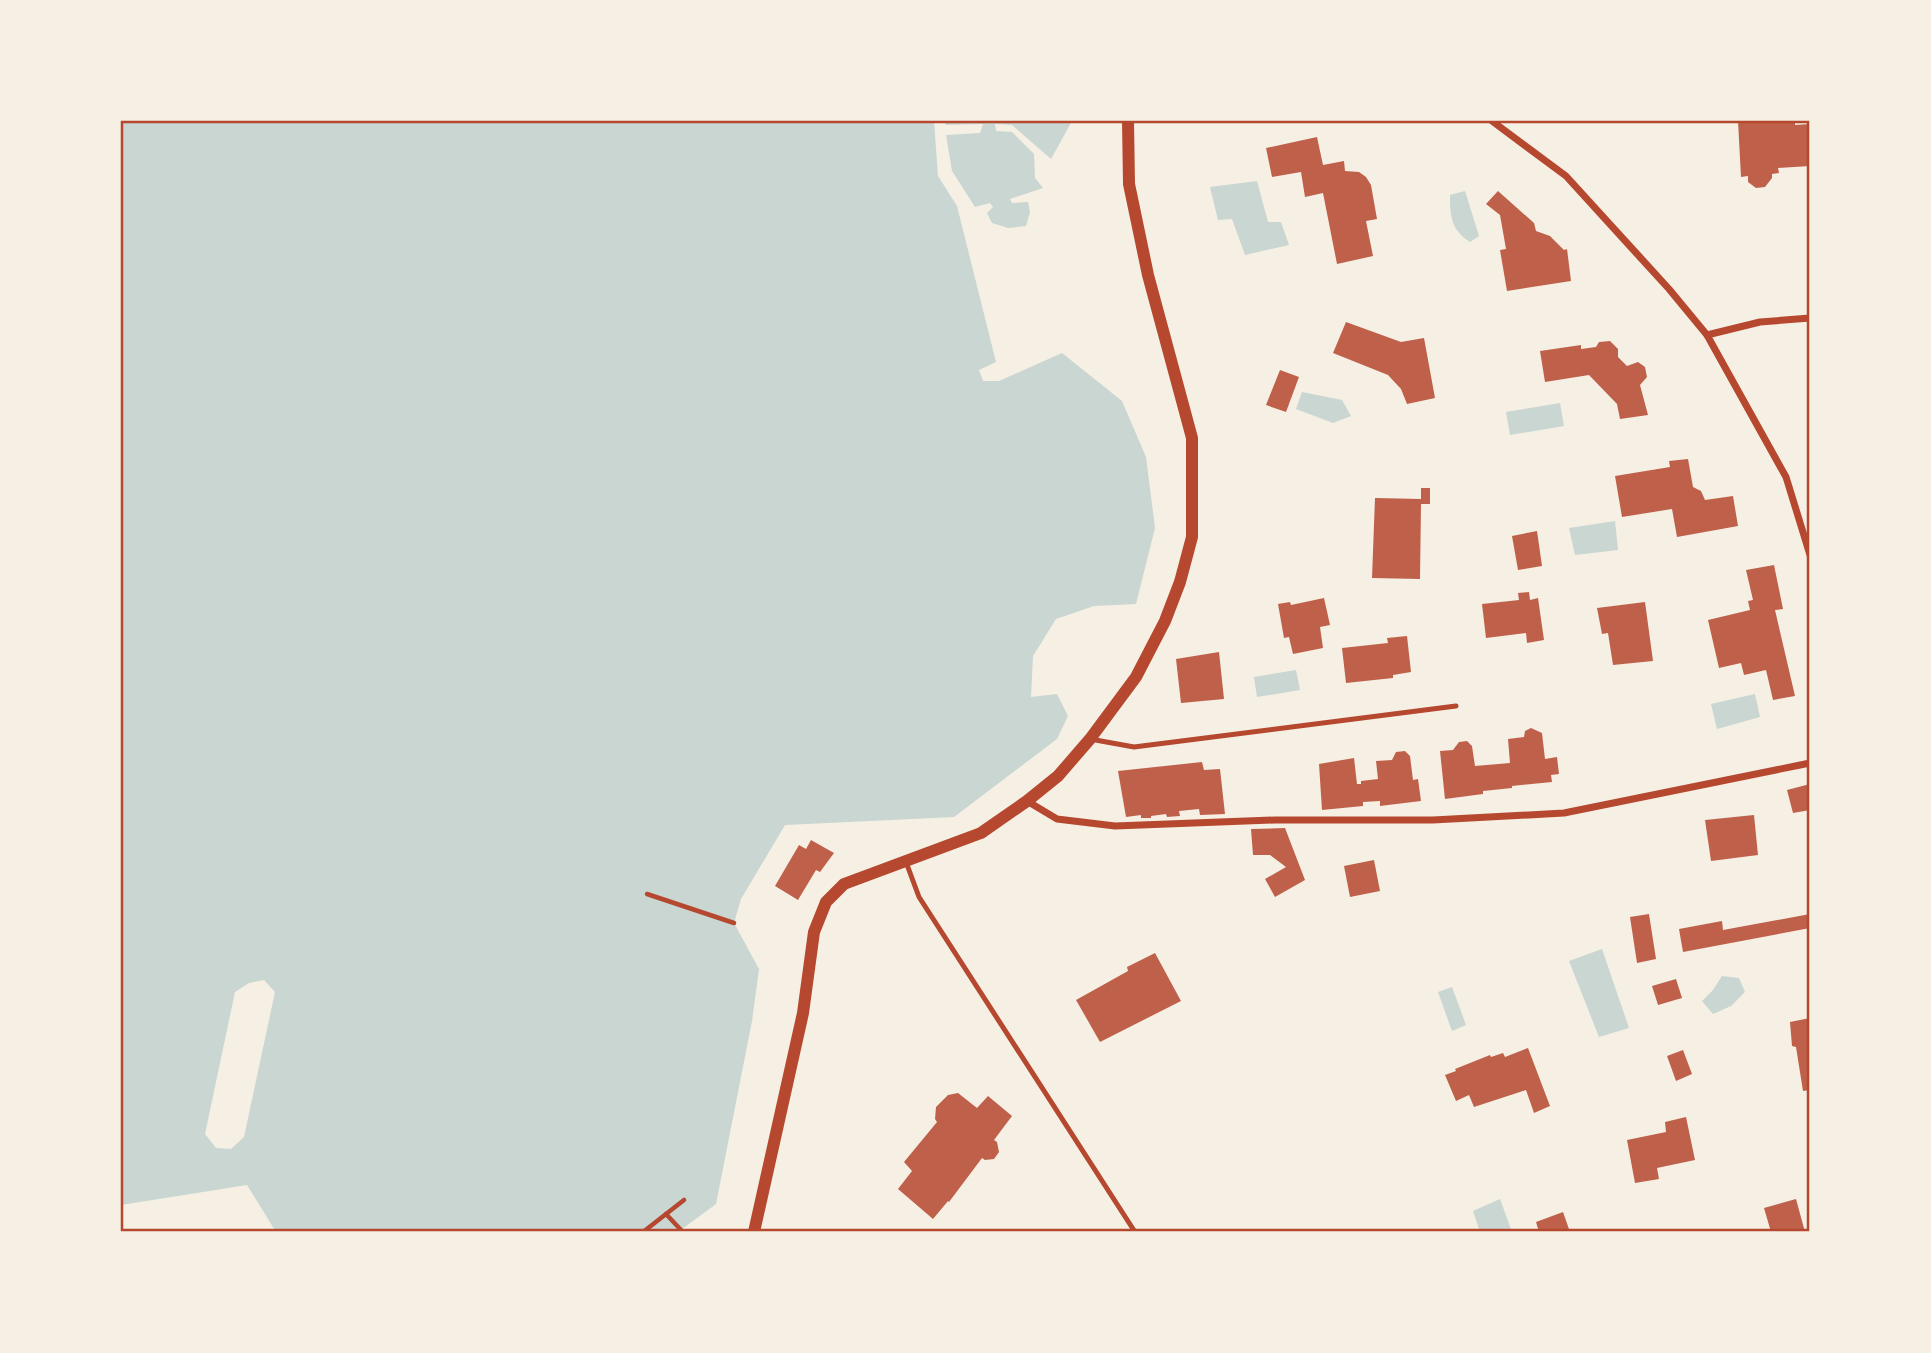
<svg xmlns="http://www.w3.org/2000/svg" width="1931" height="1353" font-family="'Archivo Narrow',sans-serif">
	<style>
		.water { fill: #c9d6d2 }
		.pier { fill: #f6efe4 }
		.building { fill: #bf614a }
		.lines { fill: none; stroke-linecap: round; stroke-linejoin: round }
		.path { stroke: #b5482f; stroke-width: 4.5 }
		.service { stroke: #b5482f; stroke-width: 5 }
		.minor { stroke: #b5482f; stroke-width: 7 }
		.tertiary { stroke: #b5482f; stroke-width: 12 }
		.neatline { fill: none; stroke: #b5482f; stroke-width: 2.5 }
	</style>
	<rect width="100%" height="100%" fill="#f6efe4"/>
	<g class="water">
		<path d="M121 121H934L938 176 957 206 996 362 979 370 983 381H999L1062 353 1122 401 1146 457 1155 528 1136 604 1094 606 1056 619 1033 656 1031 697 1057 694 1068 716 1057 739 954 817 785 825 741 899 734 923 759 969 752 1021 716 1204 678 1232H276L247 1185 121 1205Z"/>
		<path d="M944 121H1072L1051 159 1012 125 995 124 996 131 1012 132 1034 154 1035 178 1043 188 1010 199 1012 203 1028 202 1030 212 1026 226 1008 228 992 223 987 213 993 207 990 203 975 207 952 171 946 135 980 133 983 124 946 125Z"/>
		<path d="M1257 181 1268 222H1281L1289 245 1245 255 1232 219 1218 220 1210 187Z"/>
		<path d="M1465 191 1479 236 1470 242C1451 230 1450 216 1450 195Z"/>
		<path d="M1302 392 1342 400 1351 416 1333 423 1296 409Z"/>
		<path d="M1560 403 1564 426 1510 435 1506 412Z"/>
		<path d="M1615 521 1618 550 1575 555 1569 528Z"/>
		<path d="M1296 670 1300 690 1257 697 1254 677Z"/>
		<path d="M1755 694 1760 717 1717 729 1711 704Z"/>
		<path d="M1602 949 1629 1028 1599 1037 1569 961Z"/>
		<path d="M1722 976 1739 978 1745 992 1731 1006 1713 1014 1702 1001 1713 990Z"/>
		<path d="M1452 987 1466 1025 1452 1031 1438 992Z"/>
		<path d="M1500 1199 1512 1232H1480L1473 1211Z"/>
	</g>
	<path class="pier" d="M264 980 275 992 244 1137 231 1149 216 1148 205 1134 235 992 249 983Z"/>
	<g class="building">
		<path d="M1738 121H1795V125L1810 124V166L1778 168 1779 173 1772 174V178L1765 187 1756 188 1748 182V176L1741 177Z"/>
		<path d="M1317 137 1323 165 1344 161 1345 171 1359 172 1366 177 1371 185 1377 219 1366 221 1373 256 1337 264 1323 193 1305 197 1301 172 1272 177 1266 148Z"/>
		<path d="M1498 191 1534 223 1536 231 1550 236 1564 250 1567 249 1571 281 1507 291 1500 250 1506 249 1500 215 1486 204Z"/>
		<path d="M1346 322 1401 342 1424 338 1435 398 1407 404 1401 389 1388 375 1333 353Z"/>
		<path d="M1610 341 1618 349V357L1627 366 1638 362 1645 367 1647 377 1640 385 1648 415 1620 419 1617 404 1589 375 1545 382 1540 351 1581 345V349L1596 347 1599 342Z"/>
		<path d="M1280 370 1299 377 1286 412 1266 405Z"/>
		<path d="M1688 459 1693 487 1701 491 1705 500 1733 496 1738 526 1677 537 1672 509 1622 517 1615 476 1670 467 1669 461Z"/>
		<path d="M1421 488H1430V504H1421L1420 579 1372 578 1375 498 1421 499Z"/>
		<path d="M1537 531 1542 566 1518 570 1512 536Z"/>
		<path d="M1774 565 1783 609 1775 610 1795 696 1773 700 1766 670 1744 675 1741 663 1719 668 1708 620 1750 610 1748 601 1753 600 1746 570Z"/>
		<path d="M1529 592 1530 600 1538 598 1544 640 1527 643 1526 633 1486 638 1482 604 1519 600 1518 593Z"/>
		<path d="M1324 598 1330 625 1320 627 1323 648 1293 654 1289 637 1284 638 1278 604 1290 602 1291 605Z"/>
		<path d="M1645 602 1653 661 1613 665 1608 633 1602 634 1597 608Z"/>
		<path d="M1407 636 1411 672 1393 675V678L1346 683 1342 648 1388 643 1387 638Z"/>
		<path d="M1219 652 1224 699 1181 703 1176 659Z"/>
		<path d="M1531 728 1542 733 1545 759 1557 757 1559 774 1551 775 1552 782 1512 786V788L1483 791V794L1445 799 1440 751 1453 750 1459 742 1467 741 1472 746 1475 766 1510 763 1508 739 1524 737 1525 731Z"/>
		<path d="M1405 751 1410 756 1413 780 1418 779 1421 801 1380 806V801L1363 802V806L1322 810 1319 764 1354 758 1357 784H1361V781L1378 779 1376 761 1392 760 1396 752Z"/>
		<path d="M1202 762 1204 770 1220 769 1225 814 1200 815 1199 809 1179 811 1180 816 1167 817 1166 814 1151 816V818H1141V815L1126 817 1118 771Z"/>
		<path d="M1810 784V810L1793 813 1787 790Z"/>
		<path d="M1754 815 1758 855 1711 861 1705 820Z"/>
		<path d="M1285 828 1305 880 1275 897 1265 879 1286 867 1270 855H1253L1251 829Z"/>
		<path d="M811 840 834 853 820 872 816 870 798 900 775 886 799 845 806 849Z"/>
		<path d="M1374 860 1380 891 1350 897 1344 866Z"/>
		<path d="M1649 914 1656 959 1637 963 1630 917Z"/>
		<path d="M1810 914V928L1683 952 1679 929 1722 921 1723 930Z"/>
		<path d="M1155 953 1181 1001 1100 1042 1076 1000 1128 971 1127 967Z"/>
		<path d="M1676 979 1682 998 1658 1005 1652 986Z"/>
		<path d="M1810 1018V1090L1803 1091 1796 1047 1792 1046 1790 1022Z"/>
		<path d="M1528 1048 1550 1106 1534 1113 1526 1090 1474 1107 1469 1095 1456 1101 1445 1075 1456 1071 1455 1069 1490 1055 1491 1057 1503 1053 1505 1057Z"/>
		<path d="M1683 1050 1692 1074 1676 1081 1667 1056Z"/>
		<path d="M958 1093 977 1108 988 1096 1012 1116 994 1140 997 1142 999 1152 994 1159 985 1160 982 1158 949 1202 948 1201 933 1219 898 1189 912 1171 904 1162 937 1122 935 1119 936 1107 948 1095Z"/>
		<path d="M1686 1117 1695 1160 1657 1168 1659 1179 1635 1183 1627 1140 1666 1132 1665 1122Z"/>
		<path d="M1796 1199 1805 1232H1771L1764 1208Z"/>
		<path d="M1563 1212 1570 1232H1539L1536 1222Z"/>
	</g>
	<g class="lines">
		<g class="path">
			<path d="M647 894 734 923"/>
			<path d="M666 1214 681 1230"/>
			<path d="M643 1232 684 1200"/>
		</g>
		<g class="service">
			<path d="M1090 739 1134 747 1456 706"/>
			<path d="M906 862 919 897 1135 1232"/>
		</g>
		<g class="minor">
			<path d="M1492 121 1566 176 1669 289 1707 335 1786 477 1810 555"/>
			<path d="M1707 335 1760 322 1810 318"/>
			<path d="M1027 801 1057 819 1115 826 1275 820H1433L1564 813 1810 763"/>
		</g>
		<path class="tertiary" d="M754 1232 803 1013 814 932 826 902 844 884 981 833 1027 801 1058 776 1090 739 1136 677 1165 621 1180 582 1192 537V438L1148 275 1129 184 1128 121"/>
	</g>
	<rect width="1931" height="1353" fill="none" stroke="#f6efe4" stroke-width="245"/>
	<rect x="122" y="122" width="1686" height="1108" class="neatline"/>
</svg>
